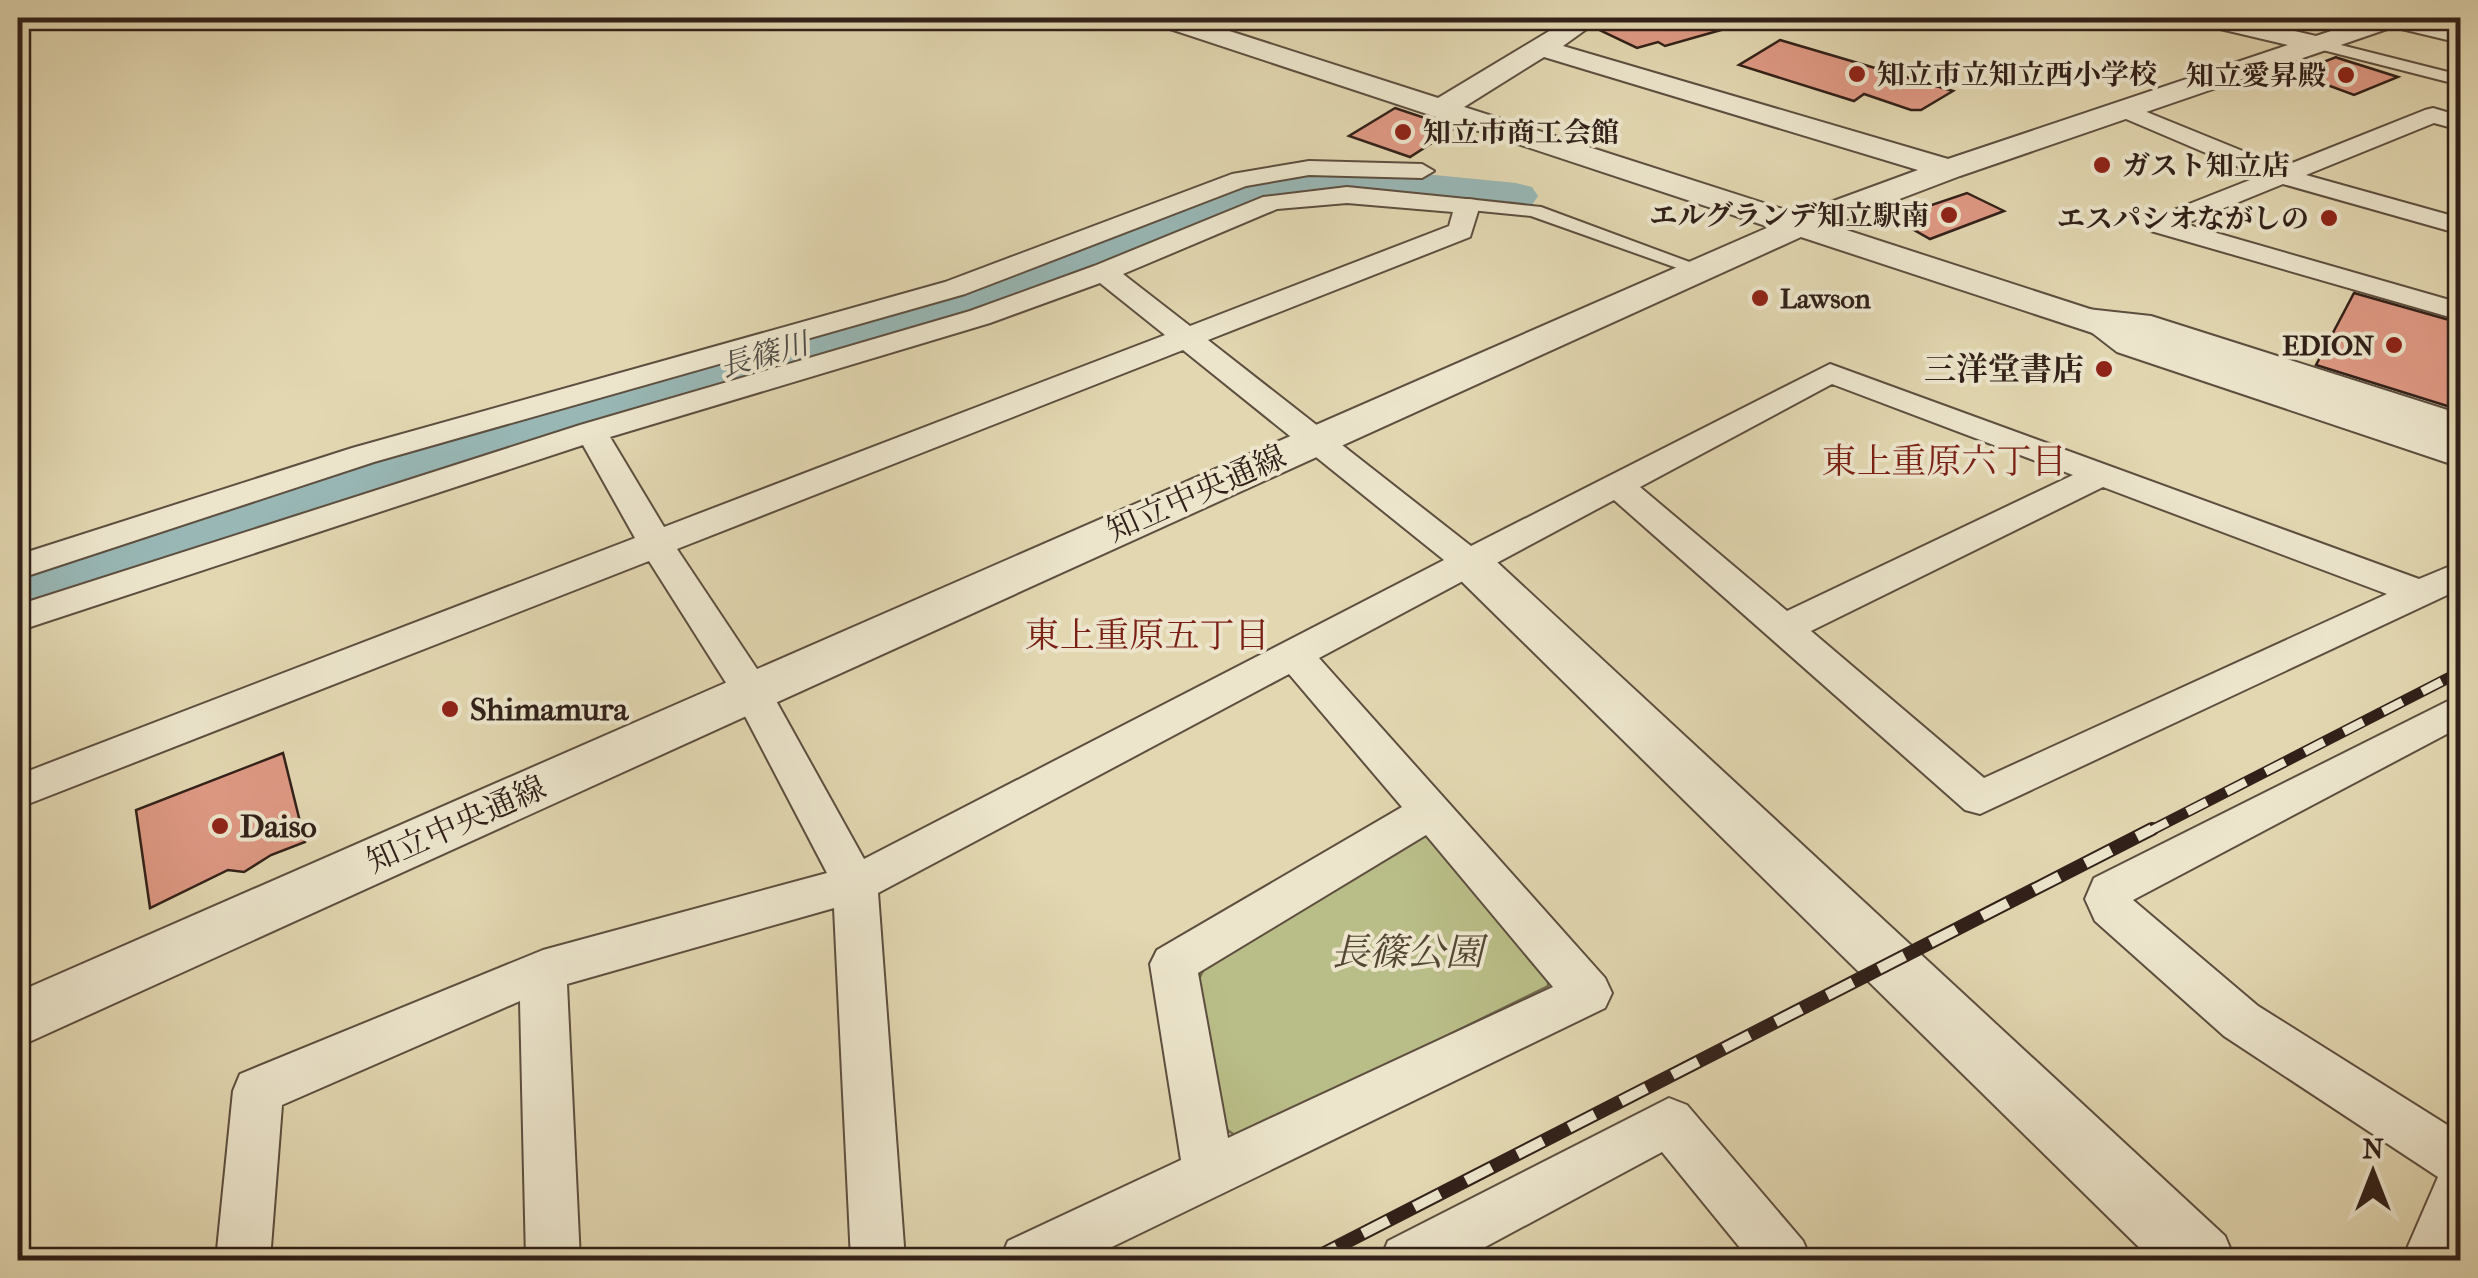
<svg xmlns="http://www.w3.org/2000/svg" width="2478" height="1278" font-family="'IM FELL French Canon','Noto Serif JP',serif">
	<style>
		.green { fill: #b9bd87; stroke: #756e50; stroke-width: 2.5 }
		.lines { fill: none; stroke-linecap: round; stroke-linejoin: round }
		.river { fill: #98b7b5; fill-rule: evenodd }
		.building { fill: #df9984; stroke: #312019; stroke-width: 2.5 }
		.pedestrian-casing { stroke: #5d4e3f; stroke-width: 4 }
		.minor-casing { stroke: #5d4e3f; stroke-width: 4 }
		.tertiary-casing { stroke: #5d4e3f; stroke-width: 4 }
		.pedestrian { fill: #ece5cc; fill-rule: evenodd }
		.minor { fill: #ece5cc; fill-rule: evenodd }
		.tertiary { fill: #ece5cc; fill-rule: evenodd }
		.rail-far1-casing { stroke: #312019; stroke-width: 11 }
		.rail-casing { stroke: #312019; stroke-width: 14 }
		.rail-far1 { stroke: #ece5cc; stroke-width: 8; stroke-dasharray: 22; stroke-linecap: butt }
		.rail { stroke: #ece5cc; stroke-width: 10; stroke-dasharray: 29; stroke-linecap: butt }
		.poi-dot { fill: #8f2418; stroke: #ece5cc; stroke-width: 4 }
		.labels { text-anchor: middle; stroke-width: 8; stroke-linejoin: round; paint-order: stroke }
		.far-poi-label { font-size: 28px; font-weight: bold; fill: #312019; stroke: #ece5cc; text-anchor: start }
		.far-water-label { font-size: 30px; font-style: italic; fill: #504d48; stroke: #ece5cc }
		.poi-label { font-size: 32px; font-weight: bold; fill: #312019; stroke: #ece5cc; text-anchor: start }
		.street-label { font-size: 32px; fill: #312019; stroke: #ece5cc }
		.neighbourhood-label { font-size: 35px; fill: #7a1f14; stroke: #ece5cc }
		.near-park-label { font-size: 38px; font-style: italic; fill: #534734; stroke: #ece5cc }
	</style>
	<rect width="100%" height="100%" fill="#e2d7b1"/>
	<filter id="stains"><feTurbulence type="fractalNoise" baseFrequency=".002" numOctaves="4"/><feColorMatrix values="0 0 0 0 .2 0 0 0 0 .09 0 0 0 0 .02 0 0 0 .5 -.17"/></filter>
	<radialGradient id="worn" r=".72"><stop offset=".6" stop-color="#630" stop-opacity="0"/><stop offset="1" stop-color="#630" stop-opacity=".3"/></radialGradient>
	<path class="green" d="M1419 834 1436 836 1548 970V986L1239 1138 1220 1125 1196 986 1204 968Z"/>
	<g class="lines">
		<path class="river" d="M1353 167 1516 183 1532 187 1538 196 1532 205 1516 209C1426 200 1337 185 1248 204L1022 295 590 423 18 607V564L552 399 988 275 1219 185 1287 170Z"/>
	</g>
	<g class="building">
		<path d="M1605 18H1734L1735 26 1665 46 1658 42 1637 48 1595 28Z"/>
		<path d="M1780 40 1953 91 1921 110H1911L1864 94 1854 101 1739 65Z"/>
		<path d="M2336 57 2338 58 2398 77 2354 95 2295 73Z"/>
		<path d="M1395 108 1455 128 1410 157 1349 136Z"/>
		<path d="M1967 193 2004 211 1930 239 1893 218Z"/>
		<path d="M2354 293 2460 323V410L2316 365Z"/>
		<path d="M283 753 305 842 271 855 244 872 228 870 150 908 136 810Z"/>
	</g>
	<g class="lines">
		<g class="pedestrian-casing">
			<g id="pedestrian">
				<path d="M2317 39 2460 75V85L2311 47V41Z"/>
				<path d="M1467 199 1541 207 1711 270 1701 276 1694 274 1531 216 1460 209V201Z"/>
			</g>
		</g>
		<g class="minor-casing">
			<g id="minor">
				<path d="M2127 104 2282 167 2425 110 2433 108 2460 116V130L2434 123 2306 175 2460 218V234L2283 184 2185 224 2460 303V320L2151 231 2147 225 2151 219 2260 176 2119 116 2115 111 2119 106Z"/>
				<path d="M1309 161 1422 164 1434 171 1422 178 1309 175 1246 186 965 294 374 462 18 579V555L352 448 945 282 1232 174Z"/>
				<path d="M1347 187 1476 200 1480 205 1470 237 1208 340 1471 546 1830 364 2419 579 2460 562V589L1980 814 1965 810 1614 500 1319 658 1605 978 1612 993 1605 1008 1085 1260H1000L1008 1241 1181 1160 1150 964 1157 950 1402 807 1289 674 878 893 905 1260H851L834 908 567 984 580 1260H526L520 1001 282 1105 270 1260H216L233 1091 240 1074 543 950 827 873 735 697 649 561 18 808V775L635 538 583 445 18 631V605L580 425 970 311 1094 266 1263 197ZM1347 203 1453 212 1449 226 1190 326 1123 274 1277 209ZM1100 283 1165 335 664 527 610 437 990 323ZM1183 350 1444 560 864 859 765 681 677 549ZM1832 384 2073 475 1787 611 1640 487ZM2103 487 2387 594 1984 778 1811 631ZM1426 835 1553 987 1228 1138 1198 973Z"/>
				<path d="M2087 309 2151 316 2460 414V433L2138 330 2122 329 2137 340 2460 446V467L2117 352 2073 318 2077 312Z"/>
				<path d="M2460 695V727L2133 900 2258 1006 2460 1133V1250L2456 1260H2402L2438 1177 2224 1036 2095 921 2085 899 2094 878Z"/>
				<path d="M1669 1098 1687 1105 1803 1241 1811 1260H1750L1662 1152 1461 1260H1380L1388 1241Z"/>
			</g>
		</g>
		<g class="tertiary-casing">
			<g id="tertiary">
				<path d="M1151 18H1189L1438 98 1571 18H1602L1563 46 1948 159 2288 45 2199 24 2195 18H2239L2316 36 2370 18H2419L2460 27V43L2393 27 1960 176 1831 225 2460 429V454L1801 237 18 1047V992L1769 227 1155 24ZM1544 57 1918 170 1798 214 1464 107Z"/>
				<path d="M1469 547 1485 551 2225 1236 2235 1260H2152L1453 573 1447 562 1453 551Z"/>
			</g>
		</g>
		<use href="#pedestrian" class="pedestrian"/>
		<use href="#minor" class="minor"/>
		<use href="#tertiary" class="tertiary"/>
		<g class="rail-far1-casing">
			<path id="rail-far1" d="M2148 832 2460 672"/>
		</g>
		<g class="rail-casing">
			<path id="rail" d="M1311 1260 2152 829"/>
		</g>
		<use href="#rail-far1" class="rail-far1"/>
		<use href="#rail" class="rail"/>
	</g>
	<g class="poi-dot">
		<circle cx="1857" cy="74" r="10"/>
		<circle cx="2346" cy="75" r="10"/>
		<circle cx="1403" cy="132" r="10"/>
		<circle cx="2102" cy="165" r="10"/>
		<circle cx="1949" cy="215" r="10"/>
		<circle cx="2329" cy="218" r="10"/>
		<circle cx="1760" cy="298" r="10"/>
		<circle cx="2394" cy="345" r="10"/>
		<circle cx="2104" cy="369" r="10"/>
		<circle cx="450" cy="709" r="10"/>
		<circle cx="220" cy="826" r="10"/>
	</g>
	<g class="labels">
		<g class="far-poi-label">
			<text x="1877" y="84">知立市立知立西小学校</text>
			<text x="2326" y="85" text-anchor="end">知立愛昇殿</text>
			<text x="1423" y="142">知立市商工会館</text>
			<text x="2122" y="175">ガスト知立店</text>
			<text x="1929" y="225" text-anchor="end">エルグランデ知立駅南</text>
			<text x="2309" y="228" text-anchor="end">エスパシオながしの</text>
			<text x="1780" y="308">Lawson</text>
			<text x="2374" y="355" text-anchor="end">EDION</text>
		</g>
		<g class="far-water-label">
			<text transform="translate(764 355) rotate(-16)" y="10">長篠川</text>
		</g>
		<g class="poi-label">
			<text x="2084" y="380" text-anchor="end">三洋堂書店</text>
			<text x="470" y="720">Shimamura</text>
			<text x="240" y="837">Daiso</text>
		</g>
		<g class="street-label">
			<text transform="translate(1196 493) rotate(-24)" y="11">知立中央通線</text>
			<text transform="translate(456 824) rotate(-24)" y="11">知立中央通線</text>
		</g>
		<g class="neighbourhood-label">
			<text x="1944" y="473">東上重原六丁目</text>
			<text x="1147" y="647">東上重原五丁目</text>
		</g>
		<g class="near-park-label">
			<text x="1407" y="965">長篠公園</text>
		</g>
	</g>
	<rect width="2478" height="1278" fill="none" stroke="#e2d7b1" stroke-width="60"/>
	<rect x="20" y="20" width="2438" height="1238" fill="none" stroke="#312019" stroke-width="5"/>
	<rect x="30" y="30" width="2418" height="1218" fill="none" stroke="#312019" stroke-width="2.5"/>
	<g transform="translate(2373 1173)" stroke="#ece5cc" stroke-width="8" paint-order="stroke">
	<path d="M0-8L18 38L0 25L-18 38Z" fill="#312019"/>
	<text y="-15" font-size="28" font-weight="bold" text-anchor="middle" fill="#312019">N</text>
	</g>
	<rect width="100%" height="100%" filter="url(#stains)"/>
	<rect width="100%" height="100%" fill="url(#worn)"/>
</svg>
